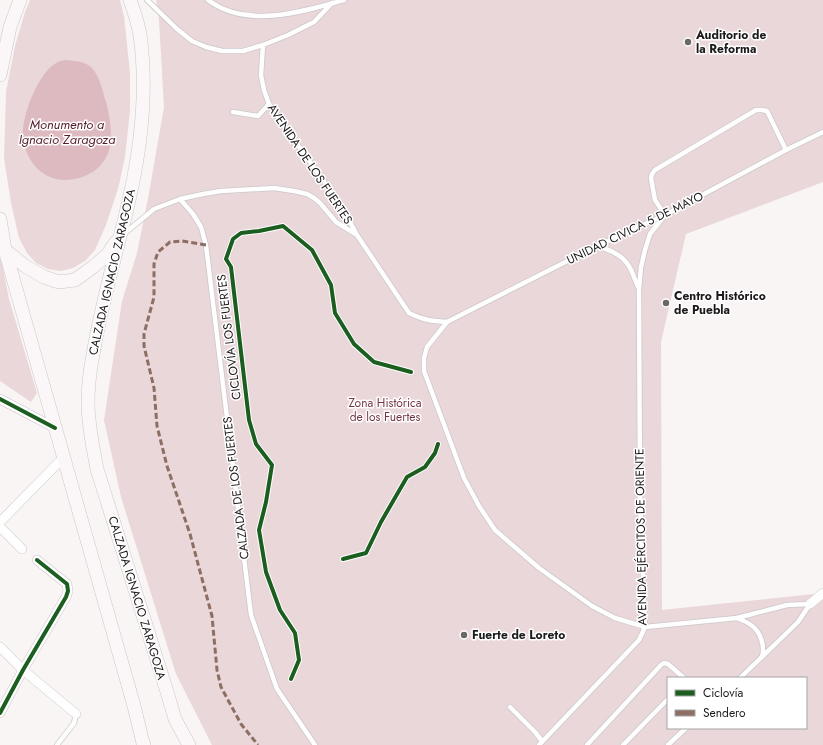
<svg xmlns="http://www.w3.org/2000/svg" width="823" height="745" font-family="Jost,sans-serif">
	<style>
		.green { fill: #ead7da; fill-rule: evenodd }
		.water { fill: #dcbac0 }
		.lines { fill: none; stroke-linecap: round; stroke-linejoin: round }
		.lane-casing { stroke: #cbc7c8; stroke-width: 6 }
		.street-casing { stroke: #cbc7c8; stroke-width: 10 }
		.secondary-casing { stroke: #cbc7c8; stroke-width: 14 }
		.lane { stroke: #fefefe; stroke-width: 4.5 }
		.street { stroke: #fefefe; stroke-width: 9 }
		.secondary { stroke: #fbf7f8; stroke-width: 13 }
		.quiet { stroke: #8d6e63; stroke-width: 3; stroke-dasharray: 6 3; stroke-linecap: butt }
		.cycleway-casing { stroke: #fff; stroke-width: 6 }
		.cycleway { stroke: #1b5e20; stroke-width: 4 }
		.poi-dot { fill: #6a6767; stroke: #fff; stroke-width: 1.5 }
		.labels { text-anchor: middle; stroke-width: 3; stroke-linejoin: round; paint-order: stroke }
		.poi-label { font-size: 12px; font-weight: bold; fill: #1d1a1b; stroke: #fff; text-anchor: start }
		.street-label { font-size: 12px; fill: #1d1a1b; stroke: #fff }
		.park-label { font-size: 12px; fill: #753746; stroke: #fff }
		.water-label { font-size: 13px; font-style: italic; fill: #551b2a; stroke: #fff }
	</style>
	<rect width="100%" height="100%" fill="#f9f5f5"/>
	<g class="green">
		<path d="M30 0H120L124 16 130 73V111L125 157 118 189 106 225 95 250 85 261 73 268 61 271 48 269 36 263 27 253 19 238 11 203 4 158 6 92 15 46 25 12Z"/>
		<path d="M156 0H823V182L686 234 661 342 662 610 823 593V745H212L176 674 121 497 104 420 122 301 137 253 149 193 164 107 159 20ZM668 678H806V728H668Z"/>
		<path d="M0 253 9 299 37 393 31 402 0 381Z"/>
	</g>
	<path class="water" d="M66 60C75 61 85 61 92 68 98 75 102 87 104 96 109 109 113 133 110 147 105 168 86 180 65 180 52 180 39 173 32 162 27 155 24 146 23 136 21 117 39 70 58 62 60 61 64 60 66 60Z"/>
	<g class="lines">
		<g class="lane-casing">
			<g id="lane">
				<path d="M147 0 177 29 192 41 206 47 222 51H243L263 45 288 35 314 22 332 3"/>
				<path d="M208 0C246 29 302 12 344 0"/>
				<path d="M263 45 261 75 264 90 269 104 279 119 341 205 357 235"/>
				<path d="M233 112 258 116 269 104"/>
				<path d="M180 199 203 194 221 191 274 188 294 191 307 194 314 198 320 203 336 222 357 235 409 313C423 320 431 321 447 322"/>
				<path d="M125 233 154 209 180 199 193 214 201 227 206 245 251 615 277 689 315 745"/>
				<path d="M597 246C604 248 612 251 618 255 630 262 633 275 638 287"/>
				<path d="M810 604 787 605 737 618 645 627 615 618 592 606 539 568 495 530 479 506 464 478 424 371V358L427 347 447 322 597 246 665 215 786 150 823 132"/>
				<path d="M737 618C742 620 747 622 751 625 761 632 765 646 762 657"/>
				<path d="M740 678 798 622 810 604"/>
				<path d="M510 707 535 732 542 741"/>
				<path d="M57 745 74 723 76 714"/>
				<path d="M539 745 639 640 645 627 640 498 639 289 641 267 645 250 650 234 665 215 655 200 651 178 652 174 655 170 756 110H762L767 111 786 150"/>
				<path d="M587 745 661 665 664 663 668 664 684 678"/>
				<path d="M623 745 668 699"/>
				<path d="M668 745 686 728"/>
			</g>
		</g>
		<g class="street-casing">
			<g id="street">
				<path d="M0 399 55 428"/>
				<path d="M0 522 63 458"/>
				<path d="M0 527 22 549"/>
				<path d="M810 604 823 593"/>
				<path d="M0 647 23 670 76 714"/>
				<path d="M0 713 23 670 66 597 68 591 67 584 37 560"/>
			</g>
		</g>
		<g class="secondary-casing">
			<g id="secondary">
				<path d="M130 0C134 11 138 23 140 35 150 107 136 179 117 248 108 283 99 318 93 355 90 370 88 387 88 403 88 425 93 447 97 469L168 695 175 719 189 745"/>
				<path d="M0 75 10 27 20 0"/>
				<path d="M0 219 5 250 134 706 143 743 144 745"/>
				<path d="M5 250 25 266 44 277 59 282 75 280 93 267 107 255 116 242"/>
			</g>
		</g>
		<use href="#lane" class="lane"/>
		<use href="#street" class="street"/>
		<use href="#secondary" class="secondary"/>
		<path class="quiet" d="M206 245 182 241 170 242 158 252 154 264V297L144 334V346L154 388 157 426 167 466 190 534 212 616 217 670 221 687 241 724 258 745"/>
		<g class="cycleway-casing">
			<g id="cycleway">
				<path d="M0 399 55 428"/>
				<path d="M343 559 366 553 381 522 407 477 425 467 435 453 438 444"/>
				<path d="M291 679 299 660 295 633 280 610 266 572 259 530 266 502 272 465 256 444 249 420 231 267 226 259 233 239 241 233 259 231 283 226 312 250 331 285 335 313 354 344 374 362 411 372"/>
				<path d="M0 713 23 670 66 597 68 591 67 584 37 560"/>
			</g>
		</g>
		<use href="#cycleway" class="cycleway"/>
	</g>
	<g class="poi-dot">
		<circle cx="688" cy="42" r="4"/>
		<circle cx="666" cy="303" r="4"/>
		<circle cx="464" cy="635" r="4"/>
	</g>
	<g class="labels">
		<g class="poi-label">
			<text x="696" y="39">Auditorio de<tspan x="696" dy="14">la Reforma</tspan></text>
			<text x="674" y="300">Centro Histórico<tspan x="674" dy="14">de Puebla</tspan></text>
			<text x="472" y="639">Fuerte de Loreto</text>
		</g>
		<g class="street-label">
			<text transform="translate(310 164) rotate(56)" y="4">AVENIDA DE LOS FUERTES</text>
			<text transform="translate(635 228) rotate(-26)" y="4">UNIDAD CIVICA 5 DE MAYO</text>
			<text transform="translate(112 272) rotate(-77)" y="4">CALZADA IGNACIO ZARAGOZA</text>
			<text transform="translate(229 337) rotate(-97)" y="4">CICLOVÍA LOS FUERTES</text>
			<text transform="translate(236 488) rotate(-97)" y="4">CALZADA DE LOS FUERTES</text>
			<text transform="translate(641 537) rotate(-91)" y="4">AVENIDA EJÉRCITOS DE ORIENTE</text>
			<text transform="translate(137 598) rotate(73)" y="4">CALZADA IGNACIO ZARAGOZA</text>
		</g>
		<g class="park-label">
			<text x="385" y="407">Zona Histórica<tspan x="385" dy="14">de los Fuertes</tspan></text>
		</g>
		<g class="water-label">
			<text x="67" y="129">Monumento a<tspan x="67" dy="15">Ignacio Zaragoza</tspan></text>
		</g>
	</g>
	<rect x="667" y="677" width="140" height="52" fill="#ffffff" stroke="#a5a3a4"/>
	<rect x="675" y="690" width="20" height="6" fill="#1b5e20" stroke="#a5a3a4"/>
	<text x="703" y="697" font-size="12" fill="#1d1a1b">Ciclovía</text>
	<rect x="675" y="710" width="20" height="6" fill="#8d6e63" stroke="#a5a3a4"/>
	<text x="703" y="717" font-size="12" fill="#1d1a1b">Sendero</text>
</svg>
